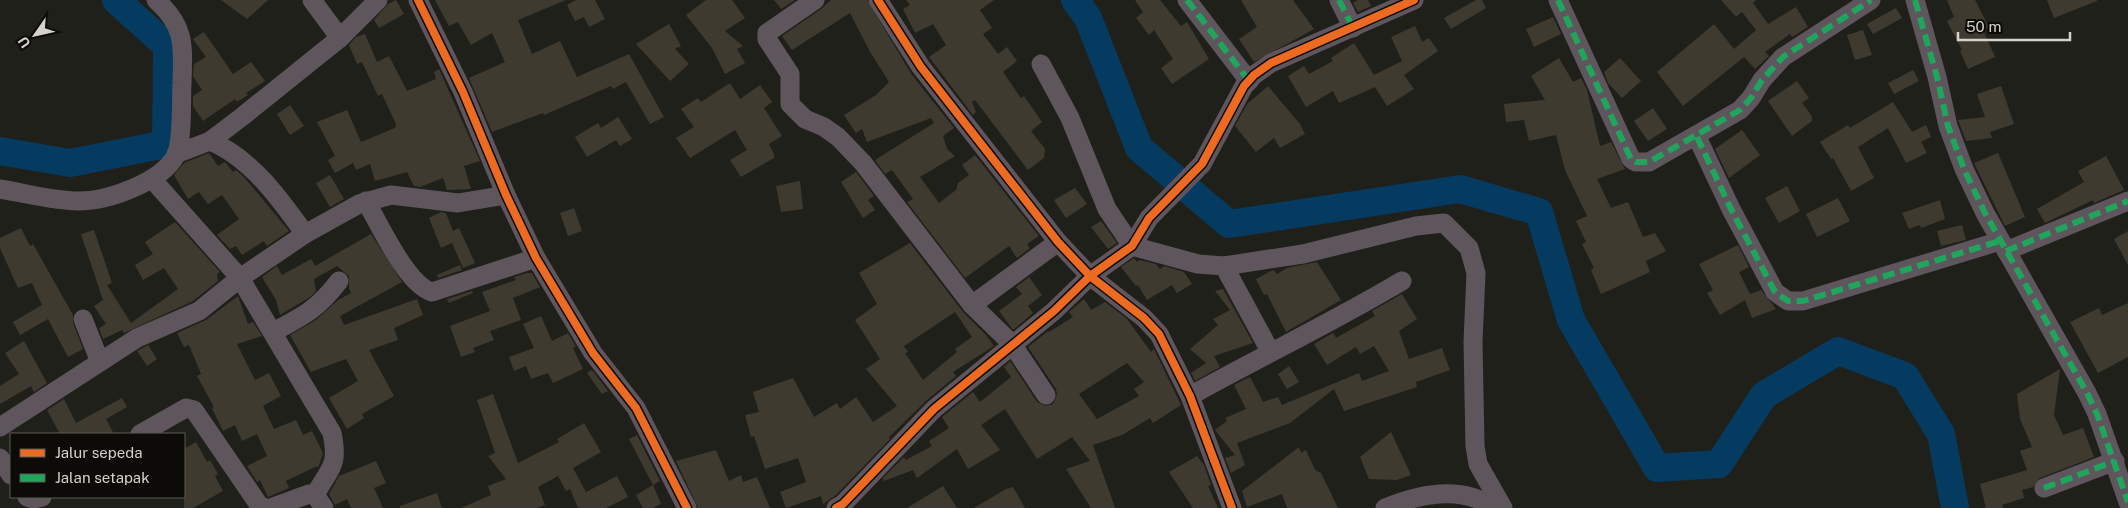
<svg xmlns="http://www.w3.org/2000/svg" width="2128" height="508" font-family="'Public Sans',sans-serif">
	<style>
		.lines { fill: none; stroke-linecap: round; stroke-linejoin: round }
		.river { stroke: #053b60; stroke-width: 28 }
		.building { fill: #3f3a2f; fill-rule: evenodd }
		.street { stroke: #5f565d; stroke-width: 19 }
		.quiet { stroke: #20a55d; stroke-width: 6; stroke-dasharray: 12 6; stroke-linecap: butt }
		.cycleway-casing { stroke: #0c0b07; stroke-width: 11 }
		.cycleway { stroke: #ed6a23; stroke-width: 8 }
	</style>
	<rect width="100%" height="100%" fill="#20201a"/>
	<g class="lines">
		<g class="river">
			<path d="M1075 0 1088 18 1139 148 1229 224 1460 189 1539 212 1571 320 1657 468 1719 464 1764 395 1838 351 1905 376 1941 434 1955 508"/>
			<path d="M0 151 70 163 166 144 167 46 116 0"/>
		</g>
	</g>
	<g class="building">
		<path d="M221 0H268L247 19Z"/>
		<path d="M396 0 404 14 379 28 374 20 388 4Z"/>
		<path d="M435 0H566L518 20 532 54 560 41 577 77 629 54 664 117 650 124 626 82 613 89 611 86 544 115 543 113 492 132 469 78 505 62 492 33 471 45 458 22 449 26Z"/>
		<path d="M576 0H595L605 19 589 27 584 17 575 21 567 5Z"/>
		<path d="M706 0H732L745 18 725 31 743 46 737 49 745 63 725 74 712 48 686 15Z"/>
		<path d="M774 0H795L781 9Z"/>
		<path d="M831 0H867L912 75 954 128 943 136 947 149 955 156 920 177 939 203 956 190 958 183 969 175 962 165 975 155 1039 236 1027 244 1030 248 1017 258 1009 246 965 278 907 202 913 199 892 170 885 174 875 160 934 123 931 118 867 142 862 129 856 133 844 115 876 95 889 82 869 50 850 13 792 50 782 36 821 9Z"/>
		<path d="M906 0H994L980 10 992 28 983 34 998 54 1007 47 1017 61 1003 72 1021 98 1024 96 1042 122 1031 131 1045 149 1044 158 1028 170 975 100 972 102 976 112 973 115 929 57 946 45 933 24 915 33 903 9 910 5Z"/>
		<path d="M1135 0H1160L1181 26 1187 22 1209 59 1172 84 1161 68 1173 59 1154 30 1149 35 1136 18 1143 12Z"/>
		<path d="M1241 0H1293L1314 29 1254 62 1239 39 1257 27Z"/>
		<path d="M1358 0H1368L1371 6 1358 12 1353 3Z"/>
		<path d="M1476 0H1482L1486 8 1451 29 1444 18Z"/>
		<path d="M1721 0H1756L1753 3 1768 24 1796 7 1808 27 1792 37 1790 34 1765 52 1769 56 1755 69 1744 57 1683 106 1657 72 1714 24 1734 49 1756 30 1742 12 1736 17Z"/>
		<path d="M1947 0H1975L1989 27 1983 30 1995 57 1968 69 1960 51 1962 50 1947 21 1954 17Z"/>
		<path d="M2047 0H2097V1L2054 18Z"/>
		<path d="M1896 8 1902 18 1873 34 1867 24Z"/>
		<path d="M1553 17 1561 34 1534 47 1526 29Z"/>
		<path d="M669 24 681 46 675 49 689 64 670 81 636 44Z"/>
		<path d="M1415 26 1422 42 1429 38 1438 51 1404 75 1414 89 1387 106 1375 87 1339 103 1333 91 1306 107 1288 76 1304 66 1309 74 1333 61 1331 58 1354 43 1374 75 1402 61 1391 37Z"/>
		<path d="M1863 30 1872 55 1855 60 1847 35Z"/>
		<path d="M204 32 233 74 251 62 265 81 246 93 248 95 237 102 235 99 203 121 193 106V96L202 90 193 76 194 64 206 57 193 39Z"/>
		<path d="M365 34 377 62 389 56 407 91 436 79 434 72 439 69 480 161 464 166 471 189 447 190 443 178 420 187 414 186 407 172 375 181 370 164 356 170 353 163 335 173 328 160 335 156 317 122 347 110 361 142 395 128 396 124 382 94 378 96 362 62 357 64 349 45 356 37Z"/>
		<path d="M1559 58 1573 82 1581 78 1587 90 1600 146 1611 142 1625 169 1597 179 1611 208 1628 202 1643 237 1655 233 1666 251 1646 261 1650 272 1601 294 1591 270 1594 268 1582 244 1586 242 1576 221 1587 216 1565 170 1556 135 1529 141 1524 120 1506 122 1504 104 1545 100 1531 76Z"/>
		<path d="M1620 58 1641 81 1622 98 1608 83 1604 72Z"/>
		<path d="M1913 70 1919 81 1894 94 1888 83Z"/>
		<path d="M1797 81 1809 98 1802 103 1812 116V121L1792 136 1768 101Z"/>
		<path d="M730 83 740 99 760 85 772 102 764 108 782 136 769 144 774 154V158L741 177 730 160 747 150 735 130 690 158 676 138 694 127 681 109 698 98 701 102Z"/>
		<path d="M1268 86 1300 124 1305 134 1280 148 1274 138 1256 152 1235 126 1247 104Z"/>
		<path d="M2001 86 2014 124 1990 132 1992 138 1966 141 1958 120 1985 117 1977 94Z"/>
		<path d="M1893 102 1912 132 1926 125 1931 137 1921 142 1927 153 1906 163 1888 128 1858 147 1874 178 1851 191 1833 158 1831 159 1820 142 1848 125 1850 128Z"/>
		<path d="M290 105 304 126 290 135 277 114Z"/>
		<path d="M1653 108 1667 129 1648 141 1634 121Z"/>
		<path d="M618 117 632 139 620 146 616 140 587 157 575 137 598 123 601 128Z"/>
		<path d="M1742 130 1760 155 1729 178 1715 149Z"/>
		<path d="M209 153 218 166 225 162 233 172 236 170 244 177 289 231 267 246 264 241 242 255 236 246 230 249 217 235 239 219 222 195 208 204 199 192 188 199 174 175 184 163Z"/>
		<path d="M1998 153 2025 217 2005 226 1974 163Z"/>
		<path d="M2106 156 2124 190 2094 203 2093 200 2045 223 2037 209 2084 182 2078 171Z"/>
		<path d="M856 172 874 196 868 200 875 210 863 218 841 182Z"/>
		<path d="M330 175 344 199 330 207 316 183Z"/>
		<path d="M800 181 803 209 781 212 776 186Z"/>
		<path d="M1787 186 1800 211 1779 223 1765 198Z"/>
		<path d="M1075 188 1087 204 1066 218 1054 200Z"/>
		<path d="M1838 198 1850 221 1817 237 1806 214Z"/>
		<path d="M1940 200 1945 219 1921 228 1920 225 1909 229 1902 213Z"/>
		<path d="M574 208 582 231 568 236 560 213Z"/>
		<path d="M441 212 446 213 453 231 459 228 475 263 463 268 452 243 441 248 429 218Z"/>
		<path d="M1101 221 1117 243 1108 249 1091 227Z"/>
		<path d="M175 222 220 272 217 274 218 281 193 301 124 333 122 330 103 339 99 328 106 324 94 306 103 300 81 234 94 230 112 283 107 285 131 323 178 289 164 268 143 280 135 265 153 254 145 242Z"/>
		<path d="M1962 225 1966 240 1941 246 1937 231Z"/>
		<path d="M21 228 30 246 33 244 73 315V323L83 349 68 357 48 319 20 335 13 322 42 305 32 283 18 288 0 248V238Z"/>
		<path d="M2128 231V265L2114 239Z"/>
		<path d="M371 234 402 282 340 316 344 325 417 299 423 315 394 328 398 340 369 350 394 396 362 414 364 418 347 429 329 398 358 381 346 359 311 372 290 335 316 320 338 300 351 293 349 289V276L337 266 314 279 316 291 310 297 280 315 276 300 262 277 277 266 282 275 311 259 315 266Z"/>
		<path d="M910 243 963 312 986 335 994 346 953 372 956 376 927 400 889 437 890 439 836 495 823 504 821 496 786 508 780 492 806 482 798 458 765 469 754 436 751 437 745 415 759 412 753 392 793 378 814 417 837 403 840 409 856 397 873 422 897 406 866 369 880 359 855 320 877 304 859 273ZM955 312 972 337 955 349 957 352 923 380 905 353 908 352 904 346Z"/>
		<path d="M1738 245 1749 267 1739 272 1750 294 1761 290 1776 309 1752 318 1745 300 1720 315 1707 293 1713 290 1699 264Z"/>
		<path d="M1134 258 1137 262 1139 260 1156 264 1160 269 1164 266 1184 272 1192 284 1177 293 1172 285 1147 300 1138 285 1136 286 1121 267Z"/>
		<path d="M1317 262 1341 300 1286 332 1267 294 1264 295 1256 279 1273 270 1277 274 1287 268Z"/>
		<path d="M460 265 462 270 438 278 437 275Z"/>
		<path d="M527 273H532L540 287 513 298 521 320 490 331 494 340 473 348 475 352 461 357 450 326 490 311 482 292 516 280 514 277Z"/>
		<path d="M1029 277 1042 295 1028 306 1033 313 1013 330 999 311 1022 294 1016 287Z"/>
		<path d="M1223 289 1253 343 1214 356 1220 367 1195 381 1191 373 1206 363 1190 349 1218 325 1213 319 1230 310 1215 291Z"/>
		<path d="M472 291 473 293 449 303 447 299Z"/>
		<path d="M1402 294 1417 319 1399 331 1409 359 1442 348 1450 370 1416 382 1417 387 1344 411 1334 389 1290 423 1237 443 1245 465 1231 473 1225 458 1235 455 1215 430 1227 421 1225 418 1246 409 1234 385 1250 377 1263 402 1278 397 1282 405 1359 373 1362 381 1389 371 1374 346 1360 354 1356 347 1327 365 1314 344 1333 333 1336 338 1375 316 1372 311Z"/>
		<path d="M238 296 248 324 253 322 262 336 237 344 255 380 269 373 281 396 263 406 274 429 296 420 304 437 303 435 312 431 323 453 318 468 317 466 286 481 289 488 268 497 260 480 257 482 247 466 267 456 257 434 242 441 235 425 223 431 212 408 214 407 197 376 201 374 189 345 184 347 177 333 206 320Z"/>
		<path d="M1084 299 1091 310 1105 302 1127 319 1151 352 1154 349 1181 405 1153 423 1150 418 1122 435 1093 445 1115 508H1091L1066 469 1090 461 1072 437 1037 459 1005 409 981 425 1000 450 968 469 957 449 917 478 913 470 884 481 883 478 904 457 906 460 932 446 929 441 949 428 942 417 973 392 980 402 1011 377 1004 367 1010 361 1037 402 1046 406 1053 404 1057 395 1056 389 1028 347 1048 331 1049 332 1073 317 1069 312ZM1127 363 1144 382 1134 389 1139 396 1097 419 1079 394Z"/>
		<path d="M2128 303V357L2098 373 2070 322 2099 308 2102 315Z"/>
		<path d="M541 316 552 341 568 333 576 347 573 348 583 369 553 383 548 373 531 379 526 366 514 371 509 357 534 348 523 324Z"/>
		<path d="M24 341 47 383 34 392 31 386 0 404V386L19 374 5 353Z"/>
		<path d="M148 345 157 359 147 366 137 351Z"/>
		<path d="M1289 366 1299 382 1287 389 1278 374Z"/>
		<path d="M2060 369 2054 415 2063 435 2083 428 2094 457 2040 478 2033 487 2022 490 2024 498 2002 505 2003 508H1986L1980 484 2027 470 2020 451 2032 447 2020 419 2017 394Z"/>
		<path d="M592 370 608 391 602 394 587 373Z"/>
		<path d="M493 394 518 463 559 442 557 439 584 423 601 452 573 468 586 492 617 476 628 497 606 508H578L570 489 566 491 558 476 538 487 545 505 537 508H461L491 495 488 486 506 479 488 456 495 453 477 400Z"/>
		<path d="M122 398 127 407 106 419 114 434H55L59 432 47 410 64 399 76 423Z"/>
		<path d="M1391 432 1411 475 1397 480 1369 479 1360 457Z"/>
		<path d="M637 435 660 481 653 485 629 439Z"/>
		<path d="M196 442 207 462 210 460 218 474 215 476 223 491 193 508H184V449Z"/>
		<path d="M1299 447 1301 453 1306 450 1315 470 1321 473 1338 508H1287L1282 494 1247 507 1242 491Z"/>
		<path d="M716 450 729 481 741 475 743 482 757 477 770 508H698L676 461Z"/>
		<path d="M1197 456 1204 465 1211 485 1208 486 1218 508H1193L1169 472Z"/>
		<path d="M376 461 386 483 374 488 383 508H351L347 499 335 505 329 494 339 476Z"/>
		<path d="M653 485 661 504 653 508H643L636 495Z"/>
		<path d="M943 486 957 508H907Z"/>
		<path d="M1013 487 1025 508H974L1006 489Z"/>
		<path d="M437 493 442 508H400V506Z"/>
	</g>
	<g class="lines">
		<g class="street">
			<path d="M312 0 340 38"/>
			<path d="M418 0 463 92 506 195 536 258 593 353 636 408 687 508"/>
			<path d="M815 0 767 33V39L790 74V104L805 119 824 127 838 137 863 163 972 305 1012 344 1046 395"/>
			<path d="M878 0 921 67 1058 242 1090 276 1144 318 1159 334 1190 396 1232 508"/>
			<path d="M1187 0 1249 81"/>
			<path d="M1339 0 1353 28"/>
			<path d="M1558 0 1631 159 1636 162H1649L1740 110 1751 98 1762 80 1783 57 1871 0"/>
			<path d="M1915 0 1937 77 1948 126 1964 169 1985 213 2087 393 2097 414 2128 502"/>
			<path d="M1041 64 1070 118 1107 209 1132 246 1198 264 1224 266 1270 351"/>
			<path d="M1697 137 1731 209 1775 292 1788 301H1803L2000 241"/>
			<path d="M210 141C251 158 280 199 305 234"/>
			<path d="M176 154 210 141 243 116 340 38 378 0"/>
			<path d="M152 179 240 278 332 433C339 467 330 467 315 495"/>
			<path d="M0 189C25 193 53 201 79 201 108 201 162 182 176 155 183 141 181 99 182 83 183 46 186 27 156 0"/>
			<path d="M366 201C379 224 407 285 432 292L536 258"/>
			<path d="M2006 251 2128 201"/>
			<path d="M1224 266 1303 254 1416 226 1444 223 1469 248 1476 273 1473 342 1475 446 1478 464 1503 508"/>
			<path d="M972 305 1058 242"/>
			<path d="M83 319 100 362"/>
			<path d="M273 332C303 316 318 309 339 281"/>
			<path d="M1190 396C1260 357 1333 322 1402 281"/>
			<path d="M0 427 137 338 199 311 240 278 305 234 359 204 391 195 458 203 506 195"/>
			<path d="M140 434 186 408 194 410 259 505 265 508"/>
			<path d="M0 458 11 475"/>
			<path d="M2044 488 2115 461"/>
			<path d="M27 497 34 499 42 497"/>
			<path d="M271 508 309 494 315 495 324 508"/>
			<path d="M836 508 843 504 934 409 1054 311 1090 276 1132 246 1149 218 1202 164 1244 86 1254 75 1271 63 1414 0"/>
			<path d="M1385 508C1419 494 1461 484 1494 508"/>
		</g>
		<g class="quiet">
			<path d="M1187 0 1249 81"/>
			<path d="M1339 0 1353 28"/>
			<path d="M1558 0 1631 159 1636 162H1649L1740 110 1751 98 1762 80 1783 57 1871 0"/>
			<path d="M1915 0 1937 77 1948 126 1964 169 1985 213 2087 393 2097 414 2128 502"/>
			<path d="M1697 137 1731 209 1775 292 1788 301H1803L2000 241"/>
			<path d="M2006 251 2128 201"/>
			<path d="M2044 488 2115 461"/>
		</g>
		<g class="cycleway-casing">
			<g id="cycleway">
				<path d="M418 0 463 92 506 195 536 258 593 353 636 408 687 508"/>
				<path d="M878 0 921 67 1058 242 1090 276 1144 318 1159 334 1190 396 1232 508"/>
				<path d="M836 508 843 504 934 409 1054 311 1090 276 1132 246 1149 218 1202 164 1244 86 1254 75 1271 63 1414 0"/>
			</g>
		</g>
		<use href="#cycleway" class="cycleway"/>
	</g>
	<rect x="10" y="433" width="175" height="65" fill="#0c0b07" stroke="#5c5b55"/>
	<rect x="20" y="449" width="25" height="8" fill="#ed6a23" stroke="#5c5b55"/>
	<text x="55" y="458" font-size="15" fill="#d4d2cb">Jalur sepeda</text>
	<rect x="20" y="474" width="25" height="8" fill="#20a55d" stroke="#5c5b55"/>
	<text x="55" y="483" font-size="15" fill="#d4d2cb">Jalan setapak</text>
	<g transform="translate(35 35) rotate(236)" stroke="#0c0b07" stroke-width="4" paint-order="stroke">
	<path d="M0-4L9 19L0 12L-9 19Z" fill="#d4d2cb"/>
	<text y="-8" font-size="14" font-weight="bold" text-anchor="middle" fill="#d4d2cb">U</text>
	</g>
	<path d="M1958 32v8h112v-8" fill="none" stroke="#d4d2cb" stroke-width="2.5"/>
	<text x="1966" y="32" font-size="15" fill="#d4d2cb" stroke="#0c0b07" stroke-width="4" paint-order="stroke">50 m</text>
</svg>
